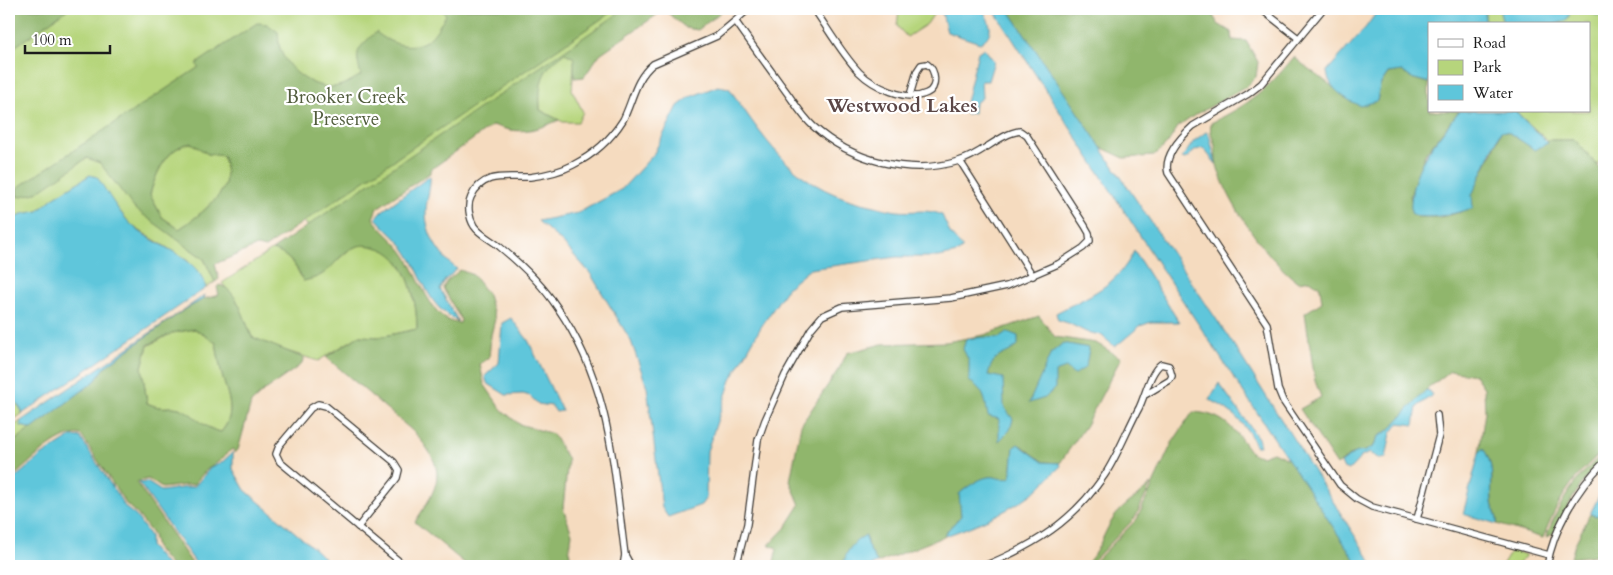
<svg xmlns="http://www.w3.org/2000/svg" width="1613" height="575" font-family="Cardo,serif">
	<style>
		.green { fill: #b6d57c; stroke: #69784c }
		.forest { fill: #90b66c; stroke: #566944; fill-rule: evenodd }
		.water { fill: #5ec6db; stroke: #3d717c }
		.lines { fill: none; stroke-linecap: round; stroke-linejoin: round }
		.minor-casing { stroke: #3d3934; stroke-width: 8 }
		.minor { stroke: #fff; stroke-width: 5.5 }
		.labels { text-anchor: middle; stroke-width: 4.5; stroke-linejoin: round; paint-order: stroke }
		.park-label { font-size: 19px; fill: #525d3e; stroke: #fff }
		.neighbourhood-label { font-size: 20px; font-weight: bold; fill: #5b4747; stroke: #fff }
	</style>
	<rect width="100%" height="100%" fill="#fff"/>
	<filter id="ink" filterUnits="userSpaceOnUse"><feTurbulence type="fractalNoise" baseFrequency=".02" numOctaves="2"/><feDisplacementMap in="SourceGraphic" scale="10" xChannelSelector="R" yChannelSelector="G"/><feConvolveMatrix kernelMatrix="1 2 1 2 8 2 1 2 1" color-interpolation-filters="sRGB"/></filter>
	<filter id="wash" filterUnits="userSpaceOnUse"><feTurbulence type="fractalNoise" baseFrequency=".0096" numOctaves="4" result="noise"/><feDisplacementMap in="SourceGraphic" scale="20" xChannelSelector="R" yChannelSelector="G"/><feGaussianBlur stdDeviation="1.12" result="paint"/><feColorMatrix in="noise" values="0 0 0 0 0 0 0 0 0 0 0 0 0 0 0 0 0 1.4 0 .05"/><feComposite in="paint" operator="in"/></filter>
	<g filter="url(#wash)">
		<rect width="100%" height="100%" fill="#f5dbbf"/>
		<g class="green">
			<path d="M9 9H654L574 66 572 90 583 112 578 122H563L540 110 539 91 322 247 198 68 17 189V197L88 158 100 163 170 234 204 259 215 282 206 288 187 260 132 226 90 175 53 198 38 211 22 214 9 221Z"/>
			<path d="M899 9H937L927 24 907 37 897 26Z"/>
			<path d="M1485 9H1604V161L1599 162 1597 165 1575 140H1547L1515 111H1589V24H1485Z"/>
			<path d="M191 143 208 154 223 155C225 164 227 175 225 184 221 199 192 221 179 229L162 217 150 195C155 174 168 146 191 143Z"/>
			<path d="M361 244C368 245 375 246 381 248 409 258 417 304 417 329L379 337 359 336 318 361 274 347 252 337 237 301 222 283 272 250C288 253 297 267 303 281L321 275 350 249Z"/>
			<path d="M195 329 216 343C218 355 220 367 223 379 229 398 236 415 221 432 203 429 192 412 179 408 166 405 164 411 147 403L142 367 148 346 172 333Z"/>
			<path d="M9 392 22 411V414L9 423Z"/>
			<path d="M21 421V426L32 429 9 445V429Z"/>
			<path d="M1512 550 1526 555 1517 566H1502Z"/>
		</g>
		<g class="forest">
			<path d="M9 9H68L9 51Z"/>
			<path d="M442 9H616L265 248 257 246 215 264 219 279 215 282 204 259 134 208 100 163 87 158 36 193 17 197V188L199 67 196 64 257 23 267 24 278 32C279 37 278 43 280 48 286 69 311 88 333 87 343 86 353 80 361 75 354 49 357 50 376 32 391 45 417 53 433 35 438 29 442 21 446 15ZM191 143 208 154 223 156C225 164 227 175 225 184 221 199 192 221 179 229L162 217 150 195C155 174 168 146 191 143Z"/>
			<path d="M625 9H721L722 11 698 30 686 28 664 10 600 54 584 77 574 78V58L565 53C541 69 539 82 540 110L559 120C534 131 519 135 493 125L430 170V173L377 208 373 218C381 231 395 240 404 253 418 272 431 324 460 323L461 320 443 288 447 281 460 270 473 275 488 295 495 319 491 335 489 358 480 364 484 384 502 410 519 424 553 434 568 460 563 508 572 534 569 551 573 566H468L415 522C440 484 448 471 415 433L326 357 359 336 379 337 417 329C417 301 408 253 375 247 366 245 361 244 353 248 340 253 333 269 321 275 316 278 309 280 303 281 298 267 287 253 272 250Z"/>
			<path d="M1008 9H1197L1206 15 1212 14 1218 24 1231 32 1232 40 1246 41 1258 62 1256 77 1246 87 1195 115 1178 127 1167 144 1154 156 1124 158 1098 146Z"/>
			<path d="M1294 57C1311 72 1329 82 1345 98L1377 101 1380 85 1388 73 1402 71 1411 78 1429 83V111H1459L1425 154 1410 196 1417 217H1441L1461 212 1493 152 1501 131 1508 132 1518 139 1548 143 1547 140H1575L1604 173V450C1573 476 1557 501 1543 538L1497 524C1498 515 1493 511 1492 502 1490 480 1496 468 1483 449L1479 453 1485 412 1484 388 1475 375 1450 371 1426 390 1389 430 1378 437 1374 446 1364 452 1352 454 1337 465 1300 409 1321 397 1315 381 1305 313 1322 302 1320 287 1310 280 1298 282C1268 261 1226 201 1217 165 1215 159 1216 152 1215 146 1213 137 1209 132 1211 123 1251 103 1265 92 1294 57Z"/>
			<path d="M219 285C238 289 245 322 252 337L304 358 302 364 264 391 251 403 238 450 235 453 233 449C226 452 224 458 218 462 208 467 202 475 194 484L162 488 148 479 136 482 194 566H171L156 548 153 535 138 515 126 504 81 435C59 430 26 467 9 480V445L95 381 106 366 182 311 204 299 219 295 217 287ZM195 329 216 343C218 355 220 368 223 379 229 398 236 415 221 432 203 429 193 412 179 408 167 405 164 411 147 403L142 367 148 345 172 333Z"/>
			<path d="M1039 316 1055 337 1096 343 1121 358 1086 425 1060 463 1043 462 1022 446 1014 447 1011 477 1004 480C990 476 971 483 960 493L961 516 946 533 945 536 877 563 867 544 866 535 844 562 845 566H773L777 548 769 545 786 527 800 505 790 481 801 425 840 367 847 353 882 344 946 342 984 335Z"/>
			<path d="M1193 412C1225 414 1234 429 1252 454L1262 456 1273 452 1290 460 1359 566H1091L1137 519 1172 443Z"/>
			<path d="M1604 453V458C1581 480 1568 506 1553 534L1546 537C1559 503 1576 476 1604 453Z"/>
			<path d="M1151 484 1135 518 1088 566H1084C1099 554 1103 532 1115 516 1125 504 1140 495 1151 484Z"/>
			<path d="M1604 511V554L1571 558 1575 544 1590 514 1596 516Z"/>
			<path d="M282 560 309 566H236Z"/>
		</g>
		<g class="water">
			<path d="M941 9H982C990 21 996 34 980 43L947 32Z"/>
			<path d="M993 9H1008L1235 347 1374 566H1359L1163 271Z"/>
			<path d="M1379 9H1485V24H1429V83L1411 78 1402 71 1388 73 1380 85 1377 101 1360 106C1346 99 1328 89 1327 71L1366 27Z"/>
			<path d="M1499 9H1604V17L1577 10 1571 12 1566 21 1556 24H1503Z"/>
			<path d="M984 48 994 61 988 81H981L982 98 975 103 974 113 966 114 964 111 978 52Z"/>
			<path d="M718 86 729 88C771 149 797 191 875 206 882 208 890 210 897 211 913 213 928 208 942 215L950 233 963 248 957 253 939 257H897L810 269 788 287 761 327 731 380 707 451 706 498 701 505 668 517 662 508 647 387 631 341 590 273 563 243 538 221 578 213 622 189 653 155 678 106 690 97Z"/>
			<path d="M1459 111H1515L1548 143 1535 150 1508 132 1501 131 1472 195 1473 208C1458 213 1424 222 1411 213 1409 167 1434 145 1459 111Z"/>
			<path d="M1206 132 1209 134 1216 164 1203 148 1196 150 1185 159 1182 158 1194 141Z"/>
			<path d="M90 175 97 177C108 193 119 214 134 227 156 247 199 256 206 288L22 414V411L9 392V221L22 214 38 211 53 198Z"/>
			<path d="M430 176C431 188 426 200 426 212 426 235 440 256 457 269L445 280 440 289 458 321C426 306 425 279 407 252 399 239 385 229 376 218L382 211Z"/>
			<path d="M1134 251 1179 322H1151L1140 326 1115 347 1101 335 1086 332 1068 323 1058 320 1056 313C1088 296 1118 286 1134 251Z"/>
			<path d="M205 295 204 299 182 311 106 366 95 381 32 429 21 426V421L182 311Z"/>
			<path d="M511 318 528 340 562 411 556 412 552 406 538 404 530 396 523 394 506 395 487 383 485 376 499 363 502 323Z"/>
			<path d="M1008 332 1018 336V345C1003 359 994 351 988 375L1003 378 1004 407 1013 419 1010 430 999 441V419L988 416C985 400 985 390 969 381V361L963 349 966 339 987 337 999 338Z"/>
			<path d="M1063 343 1089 348 1086 367 1074 375 1066 368 1055 372V388L1045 398 1029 403 1051 353Z"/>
			<path d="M1219 383 1258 438 1260 446H1255C1250 428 1228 406 1209 400Z"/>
			<path d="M1426 390 1430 391 1432 395 1417 407 1414 425 1399 423 1391 433 1386 458 1380 459 1369 453 1361 457 1349 470 1343 468 1341 463C1348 458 1355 450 1364 452L1374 446 1378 437 1389 430Z"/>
			<path d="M72 436 80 437 126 508 136 516 150 536V546L167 566H9V503L14 495 10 482 42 455Z"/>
			<path d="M1018 444 1043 462 1060 463 1061 466C1053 473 1046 481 1039 488 1013 510 977 525 945 536V533L961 516 959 494C967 487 978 479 988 477 997 475 1000 482 1011 477L1014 447Z"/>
			<path d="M1483 448C1496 468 1490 480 1492 502 1493 511 1498 515 1497 524L1463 514 1479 453Z"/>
			<path d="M233 452V469L245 490 317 551 332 566 283 557 220 565H197L139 483 147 482 161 491 195 486 212 466 220 464Z"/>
			<path d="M1604 477V511L1596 516 1590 514 1599 496 1601 481Z"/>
			<path d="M866 535 867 544 877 563 869 566H845C842 554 855 540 866 535Z"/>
		</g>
	</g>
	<g filter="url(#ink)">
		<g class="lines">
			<g class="minor-casing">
				<g id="minor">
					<path d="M814 9C828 29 842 54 859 72 873 86 907 103 927 93 938 88 936 70 927 64L921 65 917 71 910 95"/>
					<path d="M1261 9 1298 38"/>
					<path d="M1323 9 1261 84 1248 94 1193 126C1181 137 1163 156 1168 173L1267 324 1278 389 1283 401 1340 485 1357 499 1372 507 1549 555"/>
					<path d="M960 161 1033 276"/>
					<path d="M318 404 326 406 394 462 399 470 397 478 358 527 280 462 276 454 279 446 311 408Z"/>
					<path d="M1417 519 1439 435 1437 415"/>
					<path d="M358 527 405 566"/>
					<path d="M625 555 631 566"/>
					<path d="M623 566 625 555C613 464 611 385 557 307 541 283 522 265 500 247 492 240 480 235 474 226 469 218 467 205 471 197 483 171 507 178 530 177 545 175 560 172 573 165 593 155 611 139 623 120 633 100 635 79 653 64L717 36 749 9"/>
					<path d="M733 566 737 563 747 524 758 440 765 420 785 375 811 329 822 316 842 307 951 298 1007 286 1058 264 1083 248 1090 241 1089 233 1085 226 1027 136 1020 131C999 134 981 155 959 161 910 176 851 161 813 126 802 116 794 102 785 90 769 68 752 45 736 22"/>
					<path d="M984 566C1035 545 1072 522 1104 476 1118 455 1127 430 1139 408 1145 396 1150 372 1161 364L1169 366 1172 376 1170 380 1145 395"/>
					<path d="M1547 566C1554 528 1576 490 1604 462"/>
				</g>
			</g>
			<use href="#minor" class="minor"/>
		</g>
	</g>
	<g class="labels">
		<g class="park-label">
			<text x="346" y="103">Brooker Creek<tspan x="346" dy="22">Preserve</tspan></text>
		</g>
		<g class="neighbourhood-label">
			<text x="902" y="112">Westwood Lakes</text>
		</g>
	</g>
	<rect width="1613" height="575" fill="none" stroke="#fff" stroke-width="30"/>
	<rect x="1428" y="22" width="162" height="90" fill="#ffffff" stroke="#a4a4a4"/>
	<rect x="1438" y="39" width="25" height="8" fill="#ffffff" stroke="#a4a4a4"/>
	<text x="1473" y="48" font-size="15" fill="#1c1c1c">Road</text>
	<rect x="1438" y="60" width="25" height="15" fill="#b6d57c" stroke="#a4a4a4"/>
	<text x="1473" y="72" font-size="15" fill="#1c1c1c">Park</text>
	<rect x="1438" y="85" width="25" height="15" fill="#5ec6db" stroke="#a4a4a4"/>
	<text x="1473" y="98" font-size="15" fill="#1c1c1c">Water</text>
	<path d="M25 45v8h85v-8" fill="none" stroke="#1c1c1c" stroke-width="2.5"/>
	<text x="32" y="45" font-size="15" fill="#1c1c1c" stroke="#ffffff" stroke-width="4" paint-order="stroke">100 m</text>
</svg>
